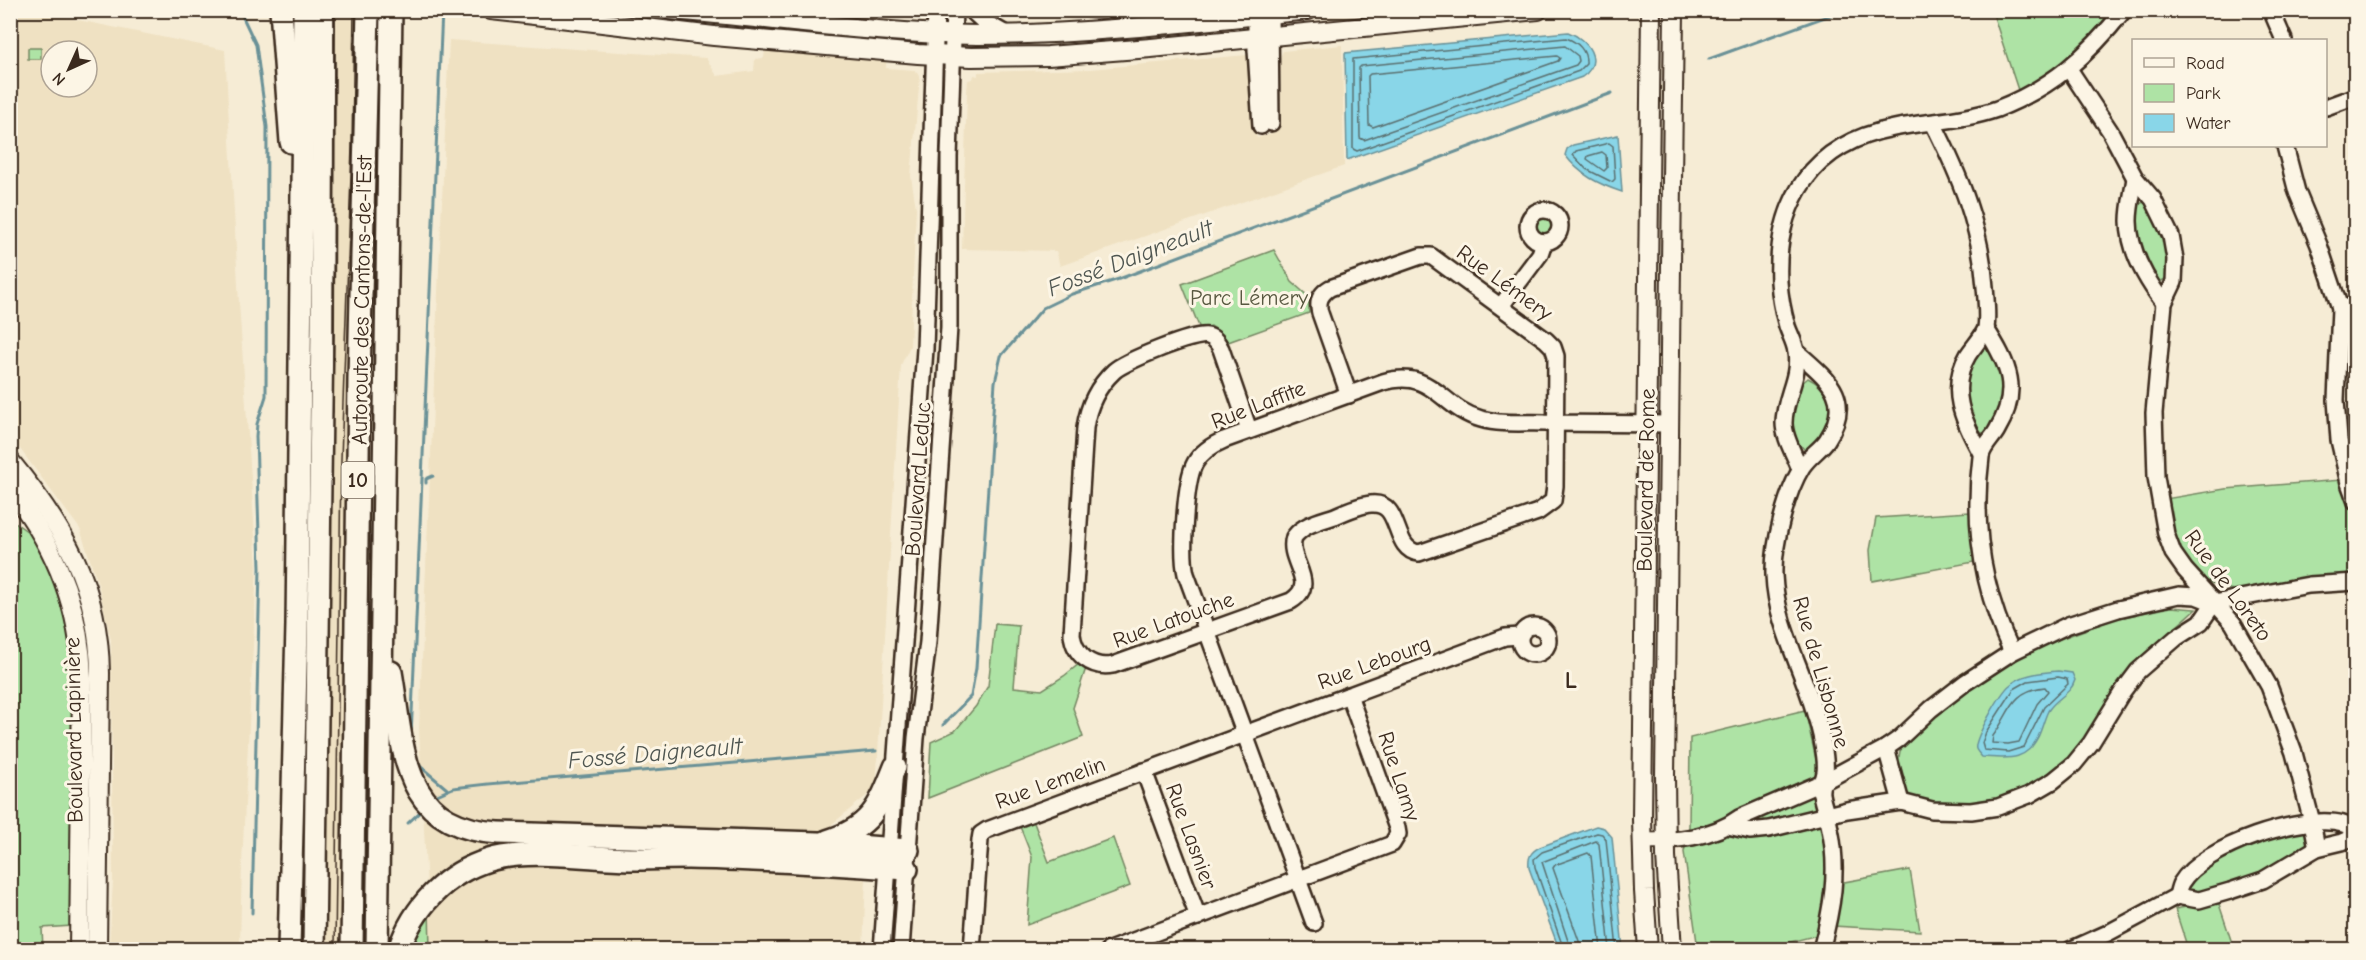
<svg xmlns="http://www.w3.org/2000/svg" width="2366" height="960" font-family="'Comic Neue',sans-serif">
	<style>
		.built { fill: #efe1c2; fill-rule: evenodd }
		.green { fill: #aee3a5; stroke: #748662; stroke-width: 1.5 }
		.water { fill: #89d6e8; stroke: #6a9197; stroke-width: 1.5 }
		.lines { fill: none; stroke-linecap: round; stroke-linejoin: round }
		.shore { stroke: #5a6f6f; stroke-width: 1.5 }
		.stream { stroke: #6a9197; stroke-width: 3 }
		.minor-casing { stroke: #3b2a1e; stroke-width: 20 }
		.major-casing { stroke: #3b2a1e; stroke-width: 22 }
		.highway-casing { stroke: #3b2a1e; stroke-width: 26 }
		.minor { stroke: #fcf5e5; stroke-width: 15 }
		.major { stroke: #fcf5e5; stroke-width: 18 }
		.highway { stroke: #fcf5e5; stroke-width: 21 }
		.tram { stroke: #3b2a1e; stroke-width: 1.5 }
		.labels { text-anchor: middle; stroke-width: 6; stroke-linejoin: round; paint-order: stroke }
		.shield { fill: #fcf5e5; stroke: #75675a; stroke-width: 1.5 }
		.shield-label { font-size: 21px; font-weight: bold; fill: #3b2a1e }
		.street-label { font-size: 22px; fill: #3b2a1e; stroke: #fcf5e5 }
		.park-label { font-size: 22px; fill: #585840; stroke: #fcf5e5 }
		.water-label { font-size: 24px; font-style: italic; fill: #4e5550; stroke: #fcf5e5 }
		.neighbourhood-label { font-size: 24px; font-weight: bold; fill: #3b2a1e; stroke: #fcf5e5 }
	</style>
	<rect width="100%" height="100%" fill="#f6ecd5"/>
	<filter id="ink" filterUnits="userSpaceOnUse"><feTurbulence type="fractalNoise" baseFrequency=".0167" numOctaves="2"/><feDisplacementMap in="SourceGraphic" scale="12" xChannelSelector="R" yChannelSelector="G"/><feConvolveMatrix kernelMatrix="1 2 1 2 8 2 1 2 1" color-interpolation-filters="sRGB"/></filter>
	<g filter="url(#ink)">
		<g class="built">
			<path d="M358 10 344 949 322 950 330 11Z"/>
			<path d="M11 11H34L225 50 239 303 257 566 242 864 240 944 235 949H109L113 881 111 640 99 587 80 529 11 437ZM51 51H87V87H51Z"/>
			<path d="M769 11H925L922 15 889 13 886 68 914 70 920 76 911 176 916 208 910 346 901 365 876 788 832 824 833 874 866 878 863 949 430 950 419 728 449 40 706 58 717 76 754 71 755 59 764 58Z"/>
			<path d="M984 11H1134L1002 19Z"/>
			<path d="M1342 45 1344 166 1060 266 1056 251 962 249 967 92 968 80 973 79 974 75 978 76V72L1090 69 1247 55 1250 59 1253 114 1251 118 1257 138 1274 132 1281 109 1280 57 1283 51Z"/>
		</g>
		<g class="green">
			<path d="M1992 11H2116C2087 42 2060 76 2018 90Z"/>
			<rect x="28" y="48" width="13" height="11"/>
			<path d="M2144 202 2148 203C2161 224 2175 253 2165 279L2160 282C2141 268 2134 231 2137 209L2139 204Z"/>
			<circle cx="1544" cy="226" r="9"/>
			<path d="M1274 250 1292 282 1309 297V313L1228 342 1221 333 1211 326 1200 329 1182 284Z"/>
			<path d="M1982 348 1992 349 2003 371V404L1989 432 1982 433C1973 429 1972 424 1970 415 1963 387 1963 370 1982 348Z"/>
			<path d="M1808 378C1827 387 1838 411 1826 431 1821 439 1813 445 1806 451 1799 444 1792 437 1790 427 1788 411 1795 387 1808 378Z"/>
			<path d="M2342 480 2355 518V576L2250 592C2220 591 2186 576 2175 545 2170 531 2168 514 2165 499L2225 489Z"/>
			<path d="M1970 512 1974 562 1872 581 1870 550 1876 518Z"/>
			<path d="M10 519 35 537 50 568 69 628 74 680 72 926 42 928 43 949H11Z"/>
			<path d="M2171 607 2196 609 2149 651 2063 767 2004 802 1957 807 1919 801 1908 794 1898 763 1900 751 1906 742 1933 717 1959 696 2030 650 2114 619Z"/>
			<path d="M995 624 1019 626 1014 687 1042 690 1064 676 1079 664 1086 668 1073 708 1083 737 928 798 931 742 955 731 976 706 988 686Z"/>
			<path d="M1805 710 1819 773 1818 776 1722 836H1750L1814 824 1822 827 1826 835 1828 892 1818 935 1763 949H1698L1684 852 1689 827 1690 738Z"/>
			<path d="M1813 794 1815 797 1817 810 1754 827 1748 824 1749 821Z"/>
			<path d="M1033 820 1049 862 1113 838 1130 886 1027 925 1032 857 1019 824Z"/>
			<path d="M2302 831 2307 833 2311 842 2298 856 2242 882 2194 894 2186 891 2184 885 2203 867 2255 840Z"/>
			<path d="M1910 870 1920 931 1833 926 1839 883Z"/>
			<path d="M2218 901 2234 949H2188L2175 909Z"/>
			<path d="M429 908 430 949 406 950Z"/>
		</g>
		<g class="water">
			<path d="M1568 32C1587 39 1605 61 1582 77L1347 160 1345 53Z"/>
			<path d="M1618 135 1622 192C1598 184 1580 175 1565 155L1567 149 1573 145Z"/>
			<path d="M2058 671 2072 673 2075 680C2071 694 2056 698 2048 711 2044 719 2042 729 2038 737 2025 763 2006 758 1982 757 1981 756 1976 750 1976 749 1973 740 2002 691 2010 685 2023 673 2042 673 2058 671Z"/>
			<path d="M1596 826 1604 828 1612 837 1623 949H1559L1529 868C1528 857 1530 852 1540 847Z"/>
		</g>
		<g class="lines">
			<g class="shore">
				<path d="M1566 38C1578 42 1587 51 1586 64L1579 71 1357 151 1353 149V59Z"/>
				<path d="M1565 46 1578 56 1579 61 1576 65 1364 140 1360 138 1359 68 1361 66Z"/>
				<path d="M1557 56 1560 58 1558 61 1373 127 1369 125 1368 76 1370 74Z"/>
				<path d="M1609 143 1613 146 1615 179 1612 182 1586 169 1573 155 1576 151Z"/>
				<path d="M1602 152 1606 155 1607 168 1604 171 1587 159 1588 156Z"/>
				<path d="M2058 677 2067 679 2068 684 2044 707 2024 747 2008 752 1984 750 1982 743 1986 732 2014 689 2028 681Z"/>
				<path d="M2045 687 2048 691 2037 704 2019 742 2008 744 1992 743 1993 736C2011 712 2010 691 2045 687Z"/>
				<path d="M1564 950 1535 867 1534 859 1542 852 1597 833 1602 834 1606 839 1617 950"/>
				<path d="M1571 950 1542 862 1596 841 1599 844 1610 950"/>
				<path d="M1580 950 1579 941 1553 868 1555 865 1588 853 1591 856 1601 950"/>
			</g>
			<g class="stream">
				<path d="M240 11 256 45 267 127 266 396 257 424 256 436 260 568 252 913"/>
				<path d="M1709 59 1844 10"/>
				<path d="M426 483V479L433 476"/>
				<path d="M943 725 971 696 976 668 995 382 1001 356 1043 308 1072 294 1119 279 1612 93"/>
				<path d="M411 737 442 10"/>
				<path d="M417 760 421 767 447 789"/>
				<path d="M437 795 453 788 488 784 876 751"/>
				<path d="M408 823 421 811"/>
			</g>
			<g class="minor-casing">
				<g id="minor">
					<path d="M971 10 983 21 1006 34"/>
					<path d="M1256 10V50L1261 126"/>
					<path d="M1270 10 1271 123"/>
					<path d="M2271 10 2284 40"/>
					<path d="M2069 69 2110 131 2135 178 2153 199 2171 236 2175 259 2174 282 2164 303 2154 413 2156 477 2166 534 2173 553 2185 570 2233 623 2269 686 2294 753 2312 822 2317 848"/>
					<path d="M2326 107 2356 96"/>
					<path d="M1933 123C1960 176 1981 227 1985 287 1986 299 1988 316 1986 328 1983 337 1973 347 1968 355 1948 389 1963 421 1981 453"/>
					<path d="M2285 146 2297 192 2319 245 2340 308 2336 400 2339 440 2349 483 2356 502"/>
					<path d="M2135 178C2133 192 2129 206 2129 221 2129 250 2147 281 2164 303"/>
					<circle cx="1544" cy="226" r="16"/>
					<path d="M1501 306 1540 254 1544 242"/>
					<path d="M2340 308 2356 306"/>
					<path d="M1986 329C2009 365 2021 390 1997 430 1993 438 1982 447 1981 457 1972 526 1982 589 2012 652"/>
					<path d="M1796 351C1826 378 1855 397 1827 440 1820 450 1809 456 1802 467 1786 493 1773 545 1774 575 1776 626 1802 666 1815 714 1820 728 1827 758 1825 772 1824 779 1820 786 1821 794 1823 806 1828 817 1830 829 1839 871 1832 909 1821 950"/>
					<path d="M1249 430 1221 349C1218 343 1215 338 1208 336 1196 332 1125 361 1114 371 1098 386 1088 406 1085 428L1072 634C1074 655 1092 669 1113 665L1291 601C1320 583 1286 561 1294 537 1304 524 1320 521 1335 516 1346 511 1359 505 1371 504 1403 501 1391 550 1419 553L1538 512 1553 501 1555 486 1556 356 1553 347 1546 340 1431 256H1421L1330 288C1320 294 1317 302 1320 313L1349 395"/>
					<path d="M1800 469C1795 455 1784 438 1784 423 1784 397 1800 379 1796 352 1795 343 1790 335 1787 326 1783 312 1780 296 1779 282 1775 201 1813 143 1894 128 1928 121 1963 121 1997 109 2051 88 2088 56 2124 10"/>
					<circle cx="1534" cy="640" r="14"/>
					<path d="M1886 748 1901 802"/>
					<path d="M1144 771 1198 917"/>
					<path d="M1728 826 1750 831 1769 829 1847 810 1901 802 1932 810 1971 811 1998 807 2029 795 2053 781 2074 764 2091 743 2123 691 2138 671 2176 638 2201 622 2214 603"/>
					<path d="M1642 841C1675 841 1712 838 1739 818L1823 782 1886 748 1899 739 1931 709 1966 682 2012 652 2068 625 2118 609 2179 595 2196 596 2214 603 2309 585 2356 582"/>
					<path d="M2177 896C2178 892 2179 886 2181 883 2203 846 2303 813 2343 824 2347 825 2352 828 2356 830"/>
					<path d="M1314 923 1186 574C1181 554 1185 480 1195 463 1202 451 1212 445 1224 440L1383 382C1434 368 1440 408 1481 419 1502 425 1525 422 1545 423 1587 423 1628 424 1670 424"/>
					<path d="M882 950 925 349 936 10"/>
					<path d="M901 950 916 738 928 642 946 377 949 327V157L954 10"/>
					<path d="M972 950 980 840 981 834 987 830 1505 637 1520 636"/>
					<path d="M1109 950 1392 844 1398 834 1397 828 1349 695"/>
					<path d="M2070 950 2108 933 2177 896 2199 900 2230 891 2263 880 2317 848 2342 842 2356 836"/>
				</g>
			</g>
			<g class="major-casing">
				<g id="major">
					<path d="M491 10 714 36 918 54 971 57 1048 56 1151 48 1538 10"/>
					<path d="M671 10C773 18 875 34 978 35 1088 35 1198 21 1308 10"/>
					<path d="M10 461C64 527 99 586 100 673L97 950"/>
					<path d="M10 489C55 544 80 607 82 678L79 950"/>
					<path d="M1648 950 1644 891 1642 819 1651 10"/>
					<path d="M1672 950 1666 856 1665 776 1674 10"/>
				</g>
			</g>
			<g class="highway-casing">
				<g id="highway">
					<path d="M281 10 291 142"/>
					<path d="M391 672C404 746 399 828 499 833L818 843 908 850"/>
					<path d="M827 841C871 828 879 807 895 767"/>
					<path d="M289 950 297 625 304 10"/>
					<path d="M314 950 322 327 323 10"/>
					<path d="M352 950 359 378 368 10"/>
					<path d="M377 950 391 10"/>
					<path d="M399 950C413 907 446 873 489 860 531 848 586 858 629 859 649 859 669 858 688 858 761 859 834 864 907 869"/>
				</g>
			</g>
			<use href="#minor" class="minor"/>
			<use href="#major" class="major"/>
			<use href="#highway" class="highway"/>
			<g class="tram">
				<path d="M333 412 334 10"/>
				<path d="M335 950 341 459 352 147 354 10"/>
			</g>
		</g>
	</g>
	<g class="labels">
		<rect class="shield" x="341.5" y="462" width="33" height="36" rx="4.5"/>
		<g class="shield-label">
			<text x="358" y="487">10</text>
		</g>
		<g class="street-label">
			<text transform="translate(1505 282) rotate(36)" y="8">Rue Lémery</text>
			<text transform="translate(361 300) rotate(-89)" y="8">Autoroute des Cantons-de-l'Est</text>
			<text transform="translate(1258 404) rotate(-21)" y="8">Rue Laffite</text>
			<text transform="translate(917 479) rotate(-86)" y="8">Boulevard Leduc</text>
			<text transform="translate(1645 480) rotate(-89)" y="8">Boulevard de Rome</text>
			<text transform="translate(2229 585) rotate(54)" y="8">Rue de Loreto</text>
			<text transform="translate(1173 619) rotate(-20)" y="8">Rue Latouche</text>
			<text transform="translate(1374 662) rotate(-20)" y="8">Rue Lebourg</text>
			<text transform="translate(1822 672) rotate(74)" y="8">Rue de Lisbonne</text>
			<text transform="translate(73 730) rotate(-91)" y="8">Boulevard Lapinière</text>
			<text transform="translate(1400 776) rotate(72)" y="8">Rue Lamy</text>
			<text transform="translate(1050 782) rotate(-20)" y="8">Rue Lemelin</text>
			<text transform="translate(1192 836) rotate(70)" y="8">Rue Lasnier</text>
		</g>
		<g class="park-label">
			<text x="1249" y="305">Parc Lémery</text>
		</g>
		<g class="water-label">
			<text transform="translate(1130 258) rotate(-21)" y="8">Fossé Daigneault</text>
			<text transform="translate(655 753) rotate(-5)" y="8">Fossé Daigneault</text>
		</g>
		<g class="neighbourhood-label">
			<text x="1571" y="688">L</text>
		</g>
	</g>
	<rect width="2366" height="960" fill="none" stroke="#fcf5e5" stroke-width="36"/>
	<rect x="18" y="18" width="2330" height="924" fill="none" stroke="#3b2a1e" stroke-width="2" filter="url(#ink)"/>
	<rect x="2132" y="39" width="195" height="108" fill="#fcf5e5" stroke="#afa495" stroke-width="1.5"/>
	<rect x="2144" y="58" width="30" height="9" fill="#fcf5e5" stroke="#afa495" stroke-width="1.5"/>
	<text x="2186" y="69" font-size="18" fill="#3b2a1e">Road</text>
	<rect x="2144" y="84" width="30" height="18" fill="#aee3a5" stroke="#afa495" stroke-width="1.5"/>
	<text x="2186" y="99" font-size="18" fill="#3b2a1e">Park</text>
	<rect x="2144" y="114" width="30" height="18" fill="#89d6e8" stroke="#afa495" stroke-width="1.5"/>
	<text x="2186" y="129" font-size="18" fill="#3b2a1e">Water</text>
	<g transform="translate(69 69) rotate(225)"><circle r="28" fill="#fcf5e5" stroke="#afa495" stroke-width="1.5"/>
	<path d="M0-4.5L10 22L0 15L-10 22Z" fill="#3b2a1e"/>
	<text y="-9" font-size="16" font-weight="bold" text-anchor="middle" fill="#3b2a1e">N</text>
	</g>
</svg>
